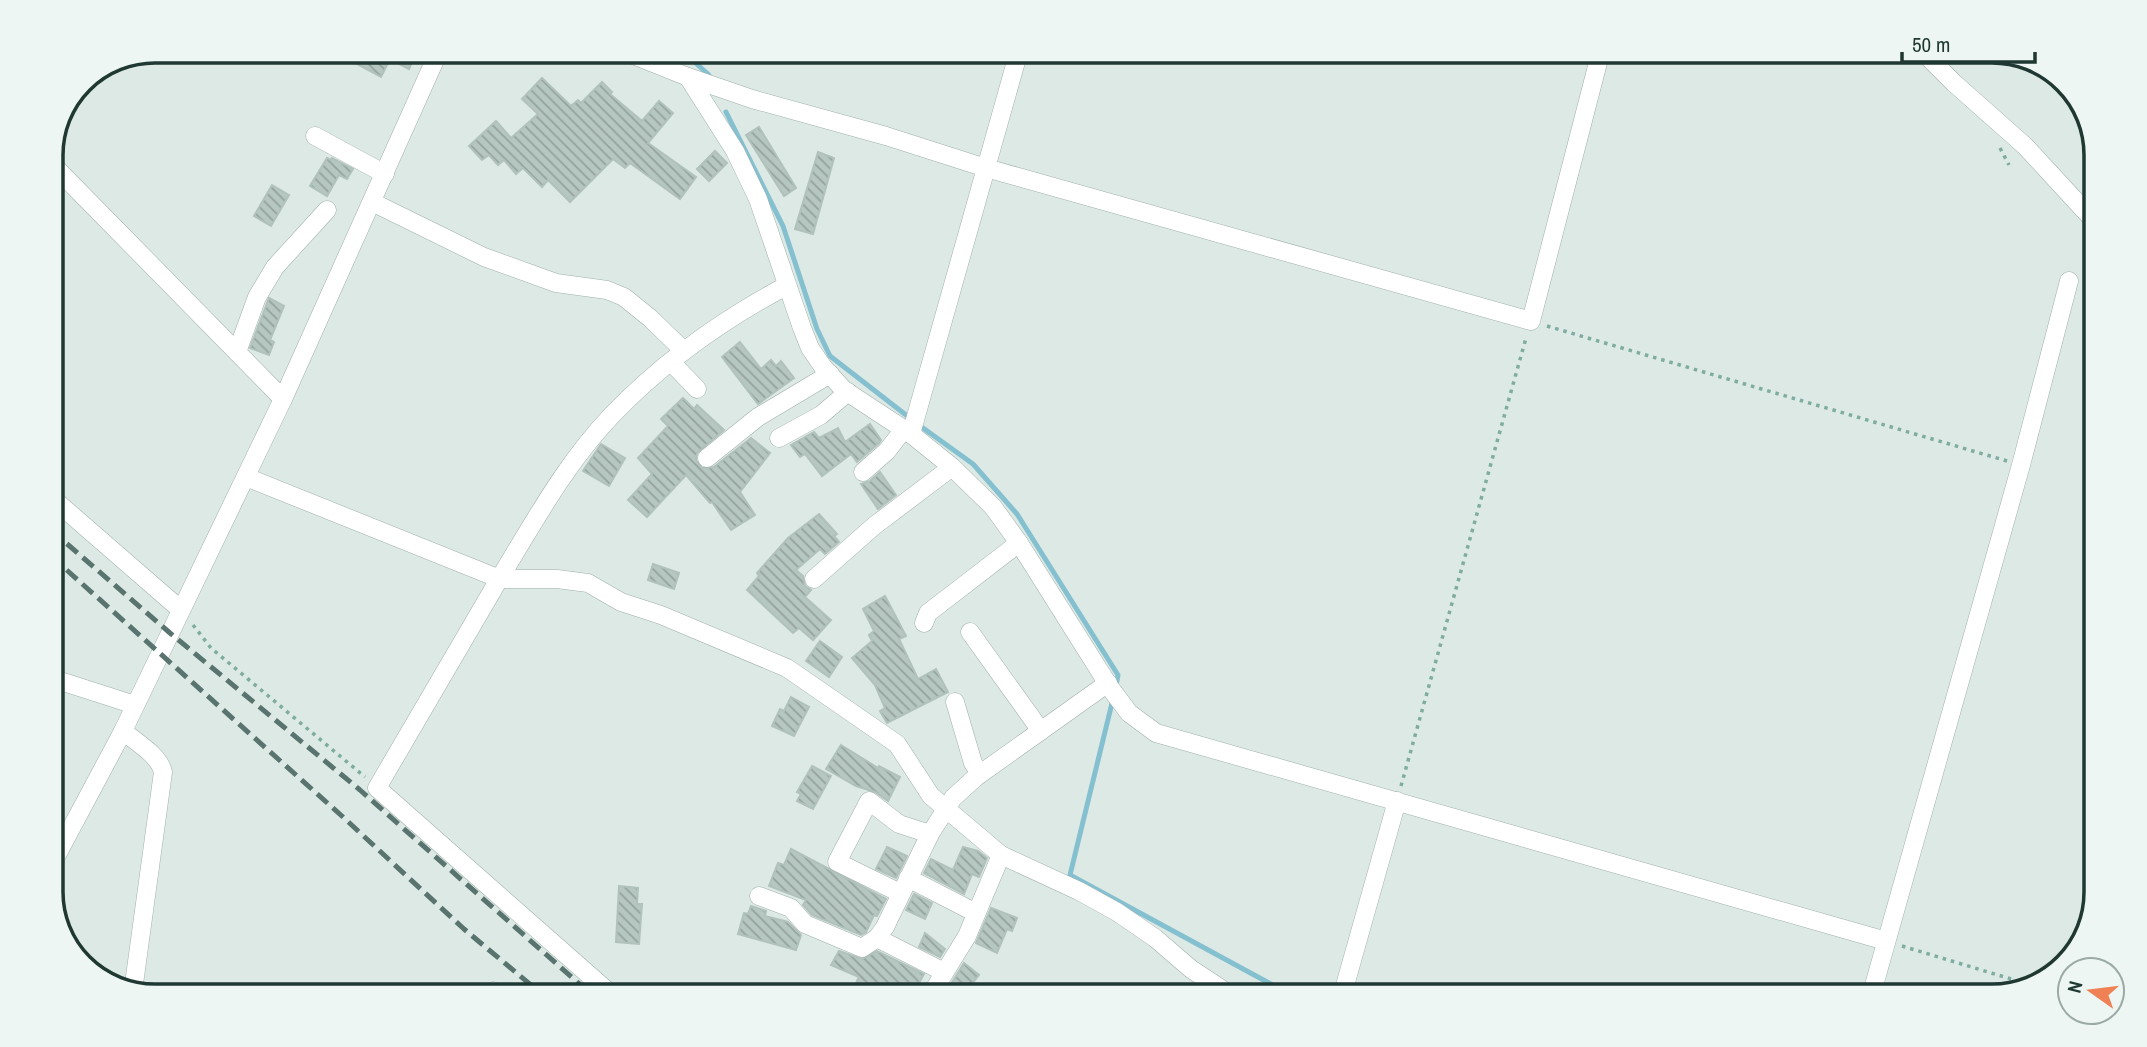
<svg xmlns="http://www.w3.org/2000/svg" width="2147" height="1047" font-family="'Archivo Narrow',sans-serif">
	<style>
		.lines { fill: none; stroke-linecap: round; stroke-linejoin: round }
		.stream { stroke: #84c0cf; stroke-width: 5 }
		.building { fill: url(#building-back-hatch); stroke: #b0c2bb; stroke-width: 2 }
		.minor-casing { stroke: #a0b0ab; stroke-width: 19 }
		.path { stroke: #7eaca0; stroke-width: 3.5; stroke-dasharray: 3.5 5; stroke-linecap: butt }
		.minor { stroke: #fff; stroke-width: 18 }
		.rail { stroke: #59746e; stroke-width: 5; stroke-dasharray: 14 7; stroke-linecap: butt }
		.rim { fill: none; stroke: #1f3832; stroke-width: 3.5 }
	</style>
	<defs>
		<pattern id="building-back-hatch" width="6" height="6" patternUnits="userSpaceOnUse" patternTransform="scale(1.75)"><rect width="6" height="6" fill="#b6c6c0"/><path d="M-1 5l2 2M0 0l6 6M5-1l2 2" fill="none" stroke="#93a29d"/></pattern>
	</defs>
	<rect width="100%" height="100%" fill="#dde9e4"/>
	<g class="lines">
		<g class="stream">
			<path d="M673 51 689 57 709 75"/>
			<path d="M726 112 783 226 817 329 830 356 906 415"/>
			<path d="M923 428 973 464 1017 514 1118 675 1116 686"/>
			<path d="M1113 699 1070 875 1293 996"/>
		</g>
	</g>
	<g class="building">
		<path d="M333 51H417L409 69 390 59 381 77Z"/>
		<path d="M542 78 571 106 578 100 581 103 602 82 612 92 610 94 642 121 659 101 673 113 648 143 696 177 680 199 630 163 625 168 613 159 570 202 548 180 542 187 523 168 516 174 504 160 498 165 489 155 482 160 469 146 496 121 511 138 538 114 522 99Z"/>
		<path d="M759 127 796 188 784 196 746 135Z"/>
		<path d="M715 151 727 163 709 181 697 169Z"/>
		<path d="M818 152 834 158 813 234 795 229Z"/>
		<path d="M327 158 331 160 332 158 353 169 347 179 339 175 327 196 310 186Z"/>
		<path d="M272 185 289 195 271 226 254 216Z"/>
		<path d="M269 298 284 306 270 340 274 342 269 355 250 348Z"/>
		<path d="M740 342 761 369 771 360 776 366 781 361 794 378 758 404 722 357Z"/>
		<path d="M683 398 694 409 697 405 724 430 697 453 696 460 702 468 714 467 751 438 770 453 740 492 755 515 731 530 712 502 710 503 686 475 647 517 628 500 652 474 638 458 668 426 661 419Z"/>
		<path d="M870 424 881 440 879 443 857 462 851 454 822 476 805 454 800 457 791 445 814 432 819 438 838 428 845 442Z"/>
		<path d="M601 444 625 458 609 486 583 471Z"/>
		<path d="M880 472 896 495 878 509 861 484 870 481Z"/>
		<path d="M819 514 837 534 834 536 839 542 825 554 820 549 796 570 803 576 805 586 811 590 805 597 831 620 813 640 799 628 793 633 747 590 759 576 757 573 788 538Z"/>
		<path d="M653 564 679 573 674 589 648 580Z"/>
		<path d="M885 596 906 636 899 639 918 679 936 669 948 692 887 723 880 711 885 708 875 685 852 658 872 641 869 635 874 631 863 609Z"/>
		<path d="M820 641 842 657 829 677 806 661Z"/>
		<path d="M791 697 809 707 794 736 772 726 780 709 784 711Z"/>
		<path d="M841 745 878 768 879 766 900 777 888 801 875 792 856 786 826 769Z"/>
		<path d="M812 766 831 776 813 809 797 801 801 794 797 792Z"/>
		<path d="M887 847 907 856 896 878 876 869Z"/>
		<path d="M963 847 978 851 987 858 979 877 972 874 964 894 924 873 931 859 953 870Z"/>
		<path d="M791 849 886 899 877 916 874 915 866 932 861 935 812 915 803 905 806 900 769 886 778 863 784 865Z"/>
		<path d="M619 886 638 888 637 904H642L639 944 616 942Z"/>
		<path d="M914 894 932 903 925 919 906 910Z"/>
		<path d="M751 906 766 911 765 916 788 922 801 935 796 950 738 934 744 913 748 914Z"/>
		<path d="M991 908 1017 918 1012 931 1007 929 997 953 976 943Z"/>
		<path d="M925 933 945 949 940 957 919 947Z"/>
		<path d="M839 951 862 959 877 951 924 974 912 996H881L856 983 859 977 831 965Z"/>
		<path d="M964 963 979 975 964 994 951 984Z"/>
	</g>
	<g class="lines">
		<g class="minor-casing">
			<g id="minor">
				<path d="M623 51 688 77 752 99 886 136 986 168 1531 321 1601 51"/>
				<path d="M1922 51 1954 83 2025 146 2096 223"/>
				<path d="M688 77 735 151 758 199 802 328 810 348 823 367 844 390 911 434 952 467 993 507 1019 543 1111 689 1129 713 1156 733 1886 941"/>
				<path d="M315 136 385 174"/>
				<path d="M51 163 283 399"/>
				<path d="M372 202 484 257 556 283 607 290 624 297 650 318 684 351"/>
				<path d="M237 352 257 297 275 267 327 210"/>
				<path d="M671 362 697 389"/>
				<path d="M911 434 1019 51"/>
				<path d="M779 438 821 415 848 392"/>
				<path d="M707 458 758 417 830 374"/>
				<path d="M863 472 887 451 904 429"/>
				<path d="M246 477 500 579H557L588 583 621 602 661 615 787 668 897 744 931 796 1001 855 967 936 930 996"/>
				<path d="M51 497 181 610"/>
				<path d="M814 579 874 526 952 467"/>
				<path d="M924 623 928 613 1019 543"/>
				<path d="M970 632 1041 731"/>
				<path d="M51 678 135 705"/>
				<path d="M955 702 973 763 980 774"/>
				<path d="M123 731C137 743 159 755 163 772L133 991"/>
				<path d="M1001 855 1079 891 1117 912 1155 938 1191 969 1232 996"/>
				<path d="M51 866 123 731 283 399 439 51"/>
				<path d="M908 878 976 913"/>
				<path d="M900 893 837 862 869 801 899 824 930 834"/>
				<path d="M759 896 791 908 805 924 862 948 877 938 885 927 930 834 953 798 976 777 1108 683"/>
				<path d="M877 938 944 972"/>
				<path d="M493 991 498 996"/>
				<path d="M613 996 377 788C418 719 458 650 498 581 533 524 565 464 612 415 663 362 722 320 786 286"/>
				<path d="M1342 996 1397 801"/>
				<path d="M1871 996 2021 465 2069 281"/>
			</g>
		</g>
		<g class="path">
			<path d="M2000 148 2009 165"/>
			<path d="M1547 326 2007 461"/>
			<path d="M193 625 211 648 365 777"/>
			<path d="M1401 786 1526 338"/>
			<path d="M1902 946 2031 985"/>
		</g>
		<use href="#minor" class="minor"/>
		<g class="rail">
			<path d="M51 530 170 633 360 790 593 996"/>
			<path d="M51 556 343 817 464 929 544 996"/>
		</g>
	</g>
	<path d="M0 0H2147V1047H0ZM155 63H1992A92 92 0 0 1 2084 155V892A92 92 0 0 1 1992 984H155A92 92 0 0 1 63 892V155A92 92 0 0 1 155 63Z" fill="#edf6f2" fill-rule="evenodd"/>
	<path class="rim" d="M155 63H1992A92 92 0 0 1 2084 155V892A92 92 0 0 1 1992 984H155A92 92 0 0 1 63 892V155A92 92 0 0 1 155 63Z"/>
	<g transform="translate(2091 991) rotate(284)"><circle r="33" fill="#edf6f2" stroke="#9baaa5" stroke-width="2"/>
	<path d="M0-5L12 26L0 18L-12 26Z" fill="#f08154"/>
	<text y="-10" font-size="19" font-weight="bold" text-anchor="middle" fill="#1f3832">N</text>
	</g>
	<path d="M1902 52v10h133v-10" fill="none" stroke="#1f3832" stroke-width="3.5"/>
	<text x="1912" y="52" font-size="21" fill="#1f3832" stroke="#edf6f2" stroke-width="5" paint-order="stroke">50 m</text>
</svg>
